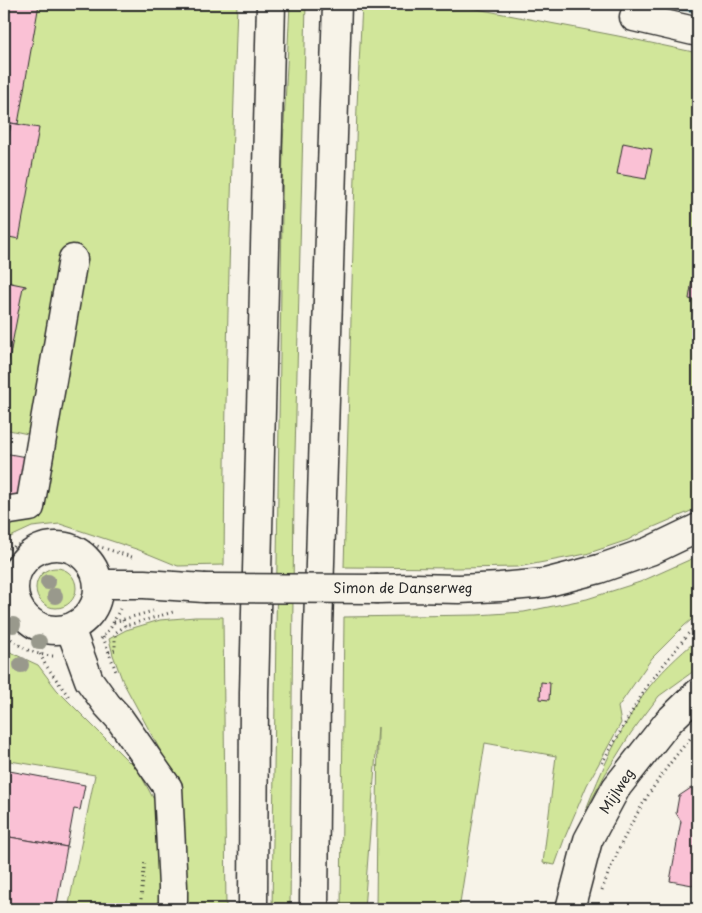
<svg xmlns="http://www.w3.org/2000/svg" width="702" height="913" font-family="'Playpen Sans',sans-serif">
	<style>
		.green { fill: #d1e69a; stroke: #7e8862 }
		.water { fill: #80cae0; stroke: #5e8a98 }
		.building { fill: #fac1d5; stroke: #2b2b2b }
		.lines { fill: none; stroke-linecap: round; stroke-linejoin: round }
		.minor-casing { stroke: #2b2b2b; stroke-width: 31 }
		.major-casing { stroke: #2b2b2b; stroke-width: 31 }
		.highway-casing { stroke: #2b2b2b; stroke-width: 31 }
		.path { stroke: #2b2b2b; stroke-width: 3; stroke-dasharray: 1 4; stroke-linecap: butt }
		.minor { stroke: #f7f3e8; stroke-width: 28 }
		.major { stroke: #f7f3e8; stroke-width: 28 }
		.highway { stroke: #f7f3e8; stroke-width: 28 }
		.minor-bridge-casing { stroke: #2b2b2b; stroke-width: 31; stroke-linecap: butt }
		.minor-bridge { stroke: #f7f3e8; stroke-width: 28 }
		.tree { fill: #99998c }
		.labels { text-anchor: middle; stroke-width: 4; stroke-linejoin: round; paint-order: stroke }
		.street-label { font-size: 14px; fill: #2b2b2b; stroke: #f7f3e8 }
	</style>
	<rect width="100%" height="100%" fill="#f7f3e8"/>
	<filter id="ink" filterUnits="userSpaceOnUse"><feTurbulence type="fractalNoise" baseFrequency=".02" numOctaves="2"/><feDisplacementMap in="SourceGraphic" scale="10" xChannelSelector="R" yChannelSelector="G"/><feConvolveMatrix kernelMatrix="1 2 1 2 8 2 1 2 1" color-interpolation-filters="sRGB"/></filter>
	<g filter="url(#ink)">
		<g class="green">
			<path d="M4 4H237C231 191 225 378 224 565L178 566 139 550 60 524 32 527 4 540V518L47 438 4 429V385L22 286 4 281Z"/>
			<path d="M290 4H306L294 494 290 909H272L283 145Z"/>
			<path d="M362 4H451L618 36 698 53V508L642 532 628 540 586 554 518 567 457 568 344 567 357 106Z"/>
			<path d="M698 556V614L684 626 652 658 618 707 621 723 587 785 565 837 555 865 543 863 556 756 485 743 459 909H376L378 727 364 909H341L344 617 477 615 524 612 587 599 640 582Z"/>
			<circle cx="56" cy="588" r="20"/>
			<path d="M195 617H223L226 909H185L173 774 123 682 113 655 109 639 126 630 160 620Z"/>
			<path d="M698 639V668L659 696 631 733 606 773 585 812C601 771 619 731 644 694 659 673 679 655 698 639Z"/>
			<path d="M4 647 12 653 38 665 57 690 129 762 132 759 158 807 161 909H68L95 775 4 760Z"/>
		</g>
		<path class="water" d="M643 4H698V12L679 10Z"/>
		<g class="building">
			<path d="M9 4H39L18 124 4 122V36Z"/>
			<path d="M4 122 11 123 9 134 4 133Z"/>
			<path d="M11 123 39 128 19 239 4 236V164Z"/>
			<path d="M623 143 652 149 646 179 617 174Z"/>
			<path d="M695 261 698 262V301L689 299Z"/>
			<path d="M4 280 6 282 26 286V287H23L4 386Z"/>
			<path d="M4 453 26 457 19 499 4 496Z"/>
			<path d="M541 682 550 683 549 700 540 699Z"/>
			<path d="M4 770 85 785 80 810 74 809 67 847 4 836Z"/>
			<path d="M691 788 698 790V886L670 881 681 821 676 813 679 796Z"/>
			<path d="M4 836 67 847 56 909H43L4 902Z"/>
		</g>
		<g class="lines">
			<g class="minor-casing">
				<g id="minor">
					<path d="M634 17 698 32"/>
					<path d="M4 511 30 507 73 259"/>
					<circle cx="56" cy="588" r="42"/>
					<path d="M98 584H144L204 588"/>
					<path d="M378 589 413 588 459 589 500 587 545 583 599 569 650 551 698 528"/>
					<path d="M70 628 89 680 107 705 119 718 168 788 173 887V909"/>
				</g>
			</g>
			<g class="major-casing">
				<path id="major" d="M570 909 588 840 616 788 668 722 698 693"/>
			</g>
			<g class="highway-casing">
				<g id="highway">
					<path d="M253 909 254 693 271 4"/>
					<path d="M314 909 316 694 337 4"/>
				</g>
			</g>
			<g class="path">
				<path d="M4 551 40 535 58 532 77 536 94 545 135 558"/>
				<path d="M123 620 125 626 173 612"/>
				<path d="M114 622 153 611"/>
				<path d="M4 632C17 647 36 656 56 656"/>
				<path d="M103 637 117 674"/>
				<path d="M101 639 111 627 120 609"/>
				<path d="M109 652 115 650V633L125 626"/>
				<path d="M40 654 45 664 69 697"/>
				<path d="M602 763 647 686 687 635 698 624"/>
				<path d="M602 890C623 832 656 775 698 730"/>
				<path d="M140 909 145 860"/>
			</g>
			<use href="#minor" class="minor"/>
			<use href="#major" class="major"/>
			<use href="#highway" class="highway"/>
			<g class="minor-bridge-casing">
				<path id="minor-bridge" d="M204 588 378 589"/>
			</g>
			<use href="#minor-bridge" class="minor-bridge"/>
		</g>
		<g class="tree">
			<circle cx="48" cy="582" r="8"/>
			<circle cx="55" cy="596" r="8"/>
			<circle cx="13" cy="625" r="8"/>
			<circle cx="39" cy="642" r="8"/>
			<circle cx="21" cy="665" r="8"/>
		</g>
	</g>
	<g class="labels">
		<g class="street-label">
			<text x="403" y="593">Simon de Danserweg</text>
			<text transform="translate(617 791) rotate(-57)" y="5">Mijlweg</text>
		</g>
	</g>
	<rect width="702" height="913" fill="none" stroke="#f7f3e8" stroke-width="20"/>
	<rect x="10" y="10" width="682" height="893" fill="none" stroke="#2b2b2b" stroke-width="2" filter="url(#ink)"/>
</svg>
